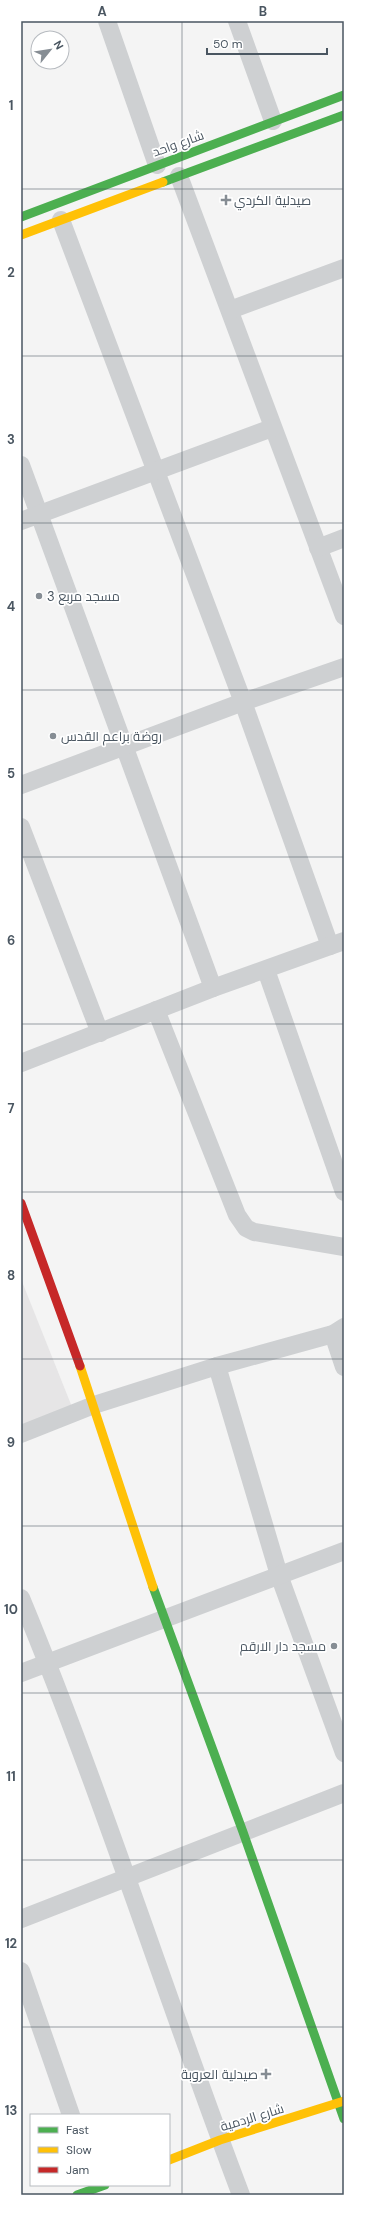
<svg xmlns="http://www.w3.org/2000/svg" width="365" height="2216" font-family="'DM Sans',Cairo,sans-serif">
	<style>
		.education { fill: #e6e5e6 }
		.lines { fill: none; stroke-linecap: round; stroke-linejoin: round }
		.street { stroke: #ced0d2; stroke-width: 18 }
		.fast { stroke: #4caf50; stroke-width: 9 }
		.slow { stroke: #ffc107; stroke-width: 9 }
		.jam { stroke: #c62828; stroke-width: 9 }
		.grid { fill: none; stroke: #4a5661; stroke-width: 1; stroke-opacity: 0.55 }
		.poi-dot { fill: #868d94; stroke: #fff; stroke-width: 1.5 }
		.labels { text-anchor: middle; stroke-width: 3.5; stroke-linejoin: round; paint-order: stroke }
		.street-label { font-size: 13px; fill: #4a5661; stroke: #fff }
		.poi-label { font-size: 13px; fill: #4a5661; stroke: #fff; text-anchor: start }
		.neatline { fill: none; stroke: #4a5661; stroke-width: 1.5 }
		.grid-label { font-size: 13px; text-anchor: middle; font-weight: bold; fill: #4a5661 }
	</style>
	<rect width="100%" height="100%" fill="#f4f4f4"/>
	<path class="education" d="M21 1279 72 1407 21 1425Z"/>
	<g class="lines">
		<g class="street">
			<path d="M107 21 157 165"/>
			<path d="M237 21 273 121"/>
			<path d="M179 176 344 616"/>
			<path d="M61 220 243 702 330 946"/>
			<path d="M230 310 344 268"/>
			<path d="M21 465 213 988"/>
			<path d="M21 521 272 428"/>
			<path d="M318 548 344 538"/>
			<path d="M21 785 243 702 344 667"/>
			<path d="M21 827 100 1033"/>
			<path d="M266 970 344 1192"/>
			<path d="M156 1010 237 1215 246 1228 254 1232 344 1247"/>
			<path d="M21 1063 213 988 344 941"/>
			<path d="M333 1334 344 1367"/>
			<path d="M217 1366 279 1575 344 1753"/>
			<path d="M21 1434 94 1405 217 1366 333 1334 344 1327"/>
			<path d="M21 1598C102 1794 166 1997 241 2195"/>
			<path d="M21 1673 344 1551"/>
			<path d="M21 1919 344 1793"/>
			<path d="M21 1971 71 2115"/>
		</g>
		<g class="fast">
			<path d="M163 182 344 115"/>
			<path d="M21 217 344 95"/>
			<path d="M153 1587 243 1832 344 2119"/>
			<path d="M77 2195 105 2185"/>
		</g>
		<g class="slow">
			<path d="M21 235 163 182"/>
			<path d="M80 1366 153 1587"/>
			<path d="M169 2160 220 2140 344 2101"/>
		</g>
		<path class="jam" d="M21 1203 80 1366"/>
	</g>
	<path class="grid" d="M182 21V2195M21 189H344M21 356H344M21 523H344M21 690H344M21 857H344M21 1024H344M21 1192H344M21 1359H344M21 1526H344M21 1693H344M21 1860H344M21 2027H344"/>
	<g class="poi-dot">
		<path d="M224 194h4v4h4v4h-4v4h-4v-4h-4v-4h4z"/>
		<circle cx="39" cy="596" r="4"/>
		<circle cx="53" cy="736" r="4"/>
		<circle cx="334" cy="1646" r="4"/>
		<path d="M264 2068h4v4h4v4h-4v4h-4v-4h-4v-4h4z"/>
	</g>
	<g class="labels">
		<g class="street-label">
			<text transform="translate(178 143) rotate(-20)" y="5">شارع واحد</text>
			<text transform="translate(252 2117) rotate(-17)" y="5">شارع الردمية</text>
		</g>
		<g class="poi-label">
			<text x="234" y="205">صيدلية الكردي</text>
			<text x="47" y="601">مسجد مربع 3</text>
			<text x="61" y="741">روضة براعم القدس</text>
			<text x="326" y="1651" text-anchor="end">مسجد دار الارقم</text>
			<text x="258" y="2079" text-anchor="end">صيدلية العروبة</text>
		</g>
	</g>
	<rect width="365" height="2216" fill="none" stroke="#ffffff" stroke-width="44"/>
	<rect x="30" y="2114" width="140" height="72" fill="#ffffff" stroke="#b7bbc0"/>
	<rect x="38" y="2127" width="20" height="6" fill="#4caf50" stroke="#b7bbc0"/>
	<text x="66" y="2134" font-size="12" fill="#4a5661">Fast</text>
	<rect x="38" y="2147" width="20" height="6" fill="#ffc107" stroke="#b7bbc0"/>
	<text x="66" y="2154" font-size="12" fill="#4a5661">Slow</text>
	<rect x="38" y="2167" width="20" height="6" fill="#c62828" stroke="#b7bbc0"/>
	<text x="66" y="2174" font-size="12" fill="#4a5661">Jam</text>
	<g transform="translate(50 50) rotate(60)"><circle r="19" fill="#ffffff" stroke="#b7bbc0"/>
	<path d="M0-3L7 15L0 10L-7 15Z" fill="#868d94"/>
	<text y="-6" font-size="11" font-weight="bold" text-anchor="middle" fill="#4a5661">N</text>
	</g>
	<path d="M207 48v6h120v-6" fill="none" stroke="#4a5661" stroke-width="2"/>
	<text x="213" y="48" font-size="12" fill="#4a5661" stroke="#ffffff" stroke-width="3" paint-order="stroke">50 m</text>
	<rect x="22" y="22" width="321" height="2172" class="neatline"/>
	<g class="grid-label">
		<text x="102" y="16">A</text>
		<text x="263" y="16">B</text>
		<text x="11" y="110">1</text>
		<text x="11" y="277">2</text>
		<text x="11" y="444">3</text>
		<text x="11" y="611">4</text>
		<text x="11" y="778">5</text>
		<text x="11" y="945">6</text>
		<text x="11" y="1113">7</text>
		<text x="11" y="1280">8</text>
		<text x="11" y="1447">9</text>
		<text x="11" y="1614">10</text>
		<text x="11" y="1781">11</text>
		<text x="11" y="1948">12</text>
		<text x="11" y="2115">13</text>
	</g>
</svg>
